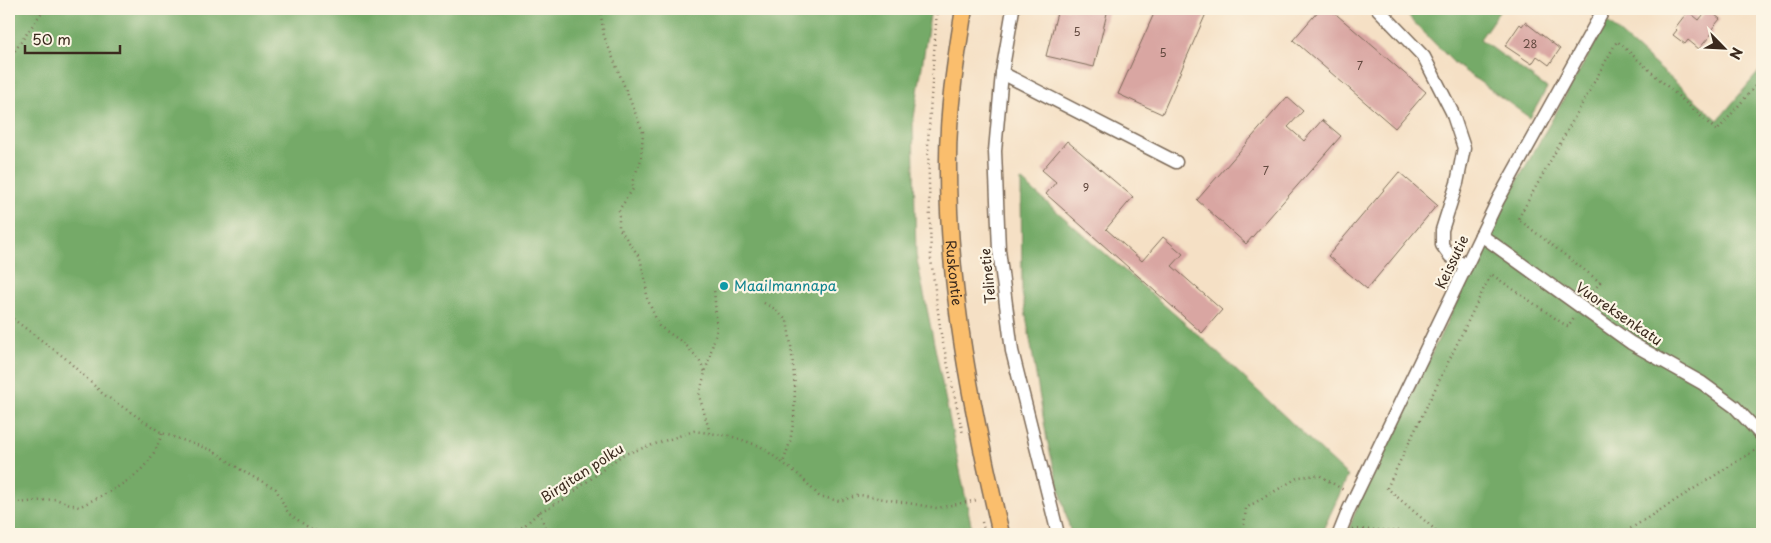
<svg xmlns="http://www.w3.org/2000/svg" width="1771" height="543" font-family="'Playpen Sans',sans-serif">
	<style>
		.forest { fill: #75aa67; stroke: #586a42 }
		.building { fill: #d9a6a2 }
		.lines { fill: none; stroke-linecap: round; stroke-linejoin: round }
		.minor-casing { stroke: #7c6a58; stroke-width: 15 }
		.major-casing { stroke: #7c6a58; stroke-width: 19 }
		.path { stroke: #7c6a58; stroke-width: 2.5; stroke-dasharray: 1 4; stroke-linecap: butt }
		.minor { stroke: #fff; stroke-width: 12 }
		.major { stroke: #fabe6d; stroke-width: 16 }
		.culture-dot { fill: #0f9aa8; stroke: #fcf5e5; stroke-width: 2 }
		.labels { text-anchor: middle; stroke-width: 4.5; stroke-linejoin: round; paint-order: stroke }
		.number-label { font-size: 11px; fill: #62493f }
		.street-label { font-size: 14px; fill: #3b2a1e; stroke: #fcf5e5 }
		.culture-label { font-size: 14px; fill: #0d838f; stroke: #fcf5e5; text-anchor: start }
	</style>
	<rect width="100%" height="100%" fill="#fcf5e5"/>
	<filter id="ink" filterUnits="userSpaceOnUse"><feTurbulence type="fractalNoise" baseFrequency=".02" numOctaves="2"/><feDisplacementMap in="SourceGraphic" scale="10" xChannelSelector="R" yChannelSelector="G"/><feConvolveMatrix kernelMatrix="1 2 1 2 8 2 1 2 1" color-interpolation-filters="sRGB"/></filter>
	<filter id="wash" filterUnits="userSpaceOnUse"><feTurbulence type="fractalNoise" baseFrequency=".0096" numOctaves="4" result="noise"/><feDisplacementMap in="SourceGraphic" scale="20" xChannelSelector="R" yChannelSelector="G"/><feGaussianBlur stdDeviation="1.12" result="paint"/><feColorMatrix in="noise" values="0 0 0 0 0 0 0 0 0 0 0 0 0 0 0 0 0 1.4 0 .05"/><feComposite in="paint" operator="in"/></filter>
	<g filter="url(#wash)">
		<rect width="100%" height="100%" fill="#f5e0c5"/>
		<g class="forest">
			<path d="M9 9H931L913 124 916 255 973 534H9Z"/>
			<path d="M1401 9H1501L1480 39 1547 88 1530 118 1455 64Z"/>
			<path d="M1607 22 1718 120 1762 68V534H1347L1358 504 1506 201Z"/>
			<path d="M1021 180 1203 339 1348 476 1321 534H1071L1047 440 1022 292Z"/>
		</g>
		<g id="blocks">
			<g class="building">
				<path d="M1058 9H1108L1094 67 1046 56Z"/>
				<path d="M1156 9H1208L1162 114 1118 94Z"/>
				<path d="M1320 9H1330L1426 92 1395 128 1293 40Z"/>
				<path d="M1708 9 1720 19 1711 30 1714 31 1699 49 1688 40 1685 44 1673 35 1677 30 1675 28 1688 11 1699 20Z"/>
				<path d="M1525 22 1560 49 1549 65 1537 56 1532 64 1505 46 1520 24 1522 26Z"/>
				<path d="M1287 97 1303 111 1288 127 1304 141 1322 120 1341 136 1246 244 1197 200Z"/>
				<path d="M1067 141 1133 197 1106 229 1142 261 1163 237 1183 254 1172 266 1222 310 1202 333 1046 194 1056 182 1042 170Z"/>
				<path d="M1399 172 1437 205 1367 289 1328 256Z"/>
			</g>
		</g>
	</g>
	<g filter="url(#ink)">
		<use href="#blocks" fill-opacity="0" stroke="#7c6a58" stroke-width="1"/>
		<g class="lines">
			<g class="minor-casing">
				<g id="minor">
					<path d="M1013 9 1002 73 995 151 999 250 1012 351 1058 534"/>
					<path d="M1378 9 1424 57 1452 112 1464 148 1457 183 1442 230V245L1450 256 1466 267"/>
					<path d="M1002 73 1176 162"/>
					<path d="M1481 235 1631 343 1702 383 1735 407 1762 436"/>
					<path d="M1339 534 1349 509 1498 200 1604 9"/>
				</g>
			</g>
			<g class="major-casing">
				<g id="major">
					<path id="s1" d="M964 9C956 58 948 109 948 160 947 288 972 410 1001 534"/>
				</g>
			</g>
			<g class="path">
				<path d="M600 9 604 36 643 132 641 160 633 180V189L619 210V228L640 258 646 283 647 298 659 326 685 344 699 360 705 372"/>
				<path d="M937 9 928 142 931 259 941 334 963 434"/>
				<path d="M9 59 44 9"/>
				<path d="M1588 299 1600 282 1518 219 1617 41 1717 131 1762 78"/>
				<path d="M764 303 775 309 787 321 791 345 795 387 794 418 790 442 783 463"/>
				<path d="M9 316 65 358 103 394 162 433 214 451 244 472 276 489 288 513 312 530 331 534"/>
				<path d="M710 433 699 395 717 329 714 289"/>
				<path d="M9 504 55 499 79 507C116 488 150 476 162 433"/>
				<path d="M539 512 548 534"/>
				<path d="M982 522 985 534"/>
				<path d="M1353 529 1399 531 1402 534"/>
				<path d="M508 534 524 526 539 512 563 500 622 455 694 431 730 436 760 446 800 476 819 496 839 501 860 495 937 508 977 500"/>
				<path d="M1240 534 1244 525 1246 508 1299 477 1319 475 1345 491"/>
				<path d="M1440 534 1387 488 1491 274 1568 327 1575 317"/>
				<path d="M1622 534 1760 447"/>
			</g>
			<use href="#minor" class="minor"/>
			<use href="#major" class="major"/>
		</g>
	</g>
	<circle class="culture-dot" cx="724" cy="286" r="5"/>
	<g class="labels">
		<g class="number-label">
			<text x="1077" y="36">5</text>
			<text x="1530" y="48">28</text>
			<text x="1163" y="57">5</text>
			<text x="1360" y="70">7</text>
			<text x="1266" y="175">7</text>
			<text x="1086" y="192">9</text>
		</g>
		<g class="street-label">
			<text transform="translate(1452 262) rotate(-64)" y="5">Keissutie</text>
			<text dy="5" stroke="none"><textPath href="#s1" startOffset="265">Ruskontie</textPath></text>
			<text transform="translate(988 276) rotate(-96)" y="5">Telinetie</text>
			<text transform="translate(1619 314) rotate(34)" y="5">Vuoreksenkatu</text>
			<text transform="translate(582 473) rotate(-33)" y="5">Birgitan polku</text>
		</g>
		<g class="culture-label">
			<text x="734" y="291">Maailmannapa</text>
		</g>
	</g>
	<rect width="1771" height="543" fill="none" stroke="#fcf5e5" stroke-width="30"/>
	<g transform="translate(1724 48) rotate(114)" stroke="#fcf5e5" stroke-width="4" paint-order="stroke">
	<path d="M0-4L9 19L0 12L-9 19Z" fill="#3b2a1e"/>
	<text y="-8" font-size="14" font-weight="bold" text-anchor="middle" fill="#3b2a1e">N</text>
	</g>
	<path d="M25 45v8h95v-8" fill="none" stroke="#3b2a1e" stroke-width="2.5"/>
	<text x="32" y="45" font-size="15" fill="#3b2a1e" stroke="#fcf5e5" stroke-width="4" paint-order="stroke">50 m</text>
</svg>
